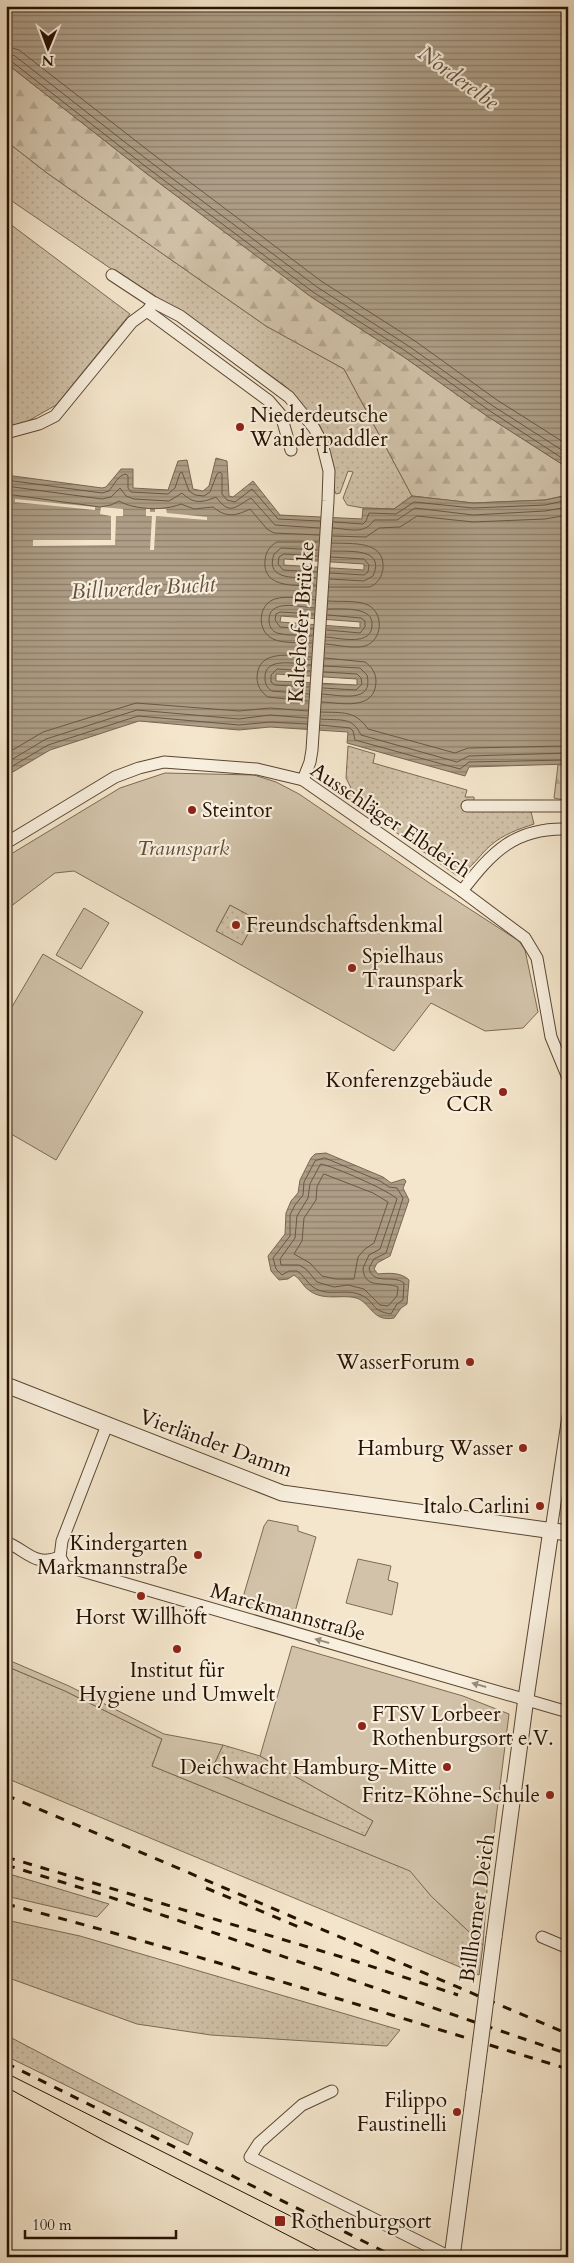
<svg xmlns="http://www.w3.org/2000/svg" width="574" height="2263" font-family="Cardo,serif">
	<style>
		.grass { fill: url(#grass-dots); stroke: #7c6a54 }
		.forest { fill: url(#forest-firs); stroke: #7c6a54 }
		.park { fill: #d1c2a9; stroke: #7c6a54; fill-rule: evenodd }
		.water { fill: url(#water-rules); stroke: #786651; fill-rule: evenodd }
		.pier { fill: #f4e6cc }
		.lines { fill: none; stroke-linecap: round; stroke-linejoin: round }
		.shore { stroke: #6a5844; stroke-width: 1 }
		.minor-casing { stroke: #5a4633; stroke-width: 13 }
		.tertiary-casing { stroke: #5a4633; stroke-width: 17 }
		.minor { stroke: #f8efde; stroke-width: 11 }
		.tertiary { stroke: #f8efde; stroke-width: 15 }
		.tram { stroke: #261100; stroke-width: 1 }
		.rail { stroke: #261100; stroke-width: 3; stroke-dasharray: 9 9; stroke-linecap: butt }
		.tertiary-bridge-casing { stroke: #5a4633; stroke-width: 17; stroke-linecap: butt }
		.tertiary-bridge { stroke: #f8efde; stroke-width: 15 }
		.oneway { fill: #9a8b7a }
		.poi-dot { fill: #8f2418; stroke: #f8efde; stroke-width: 2 }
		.labels { text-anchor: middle; stroke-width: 4.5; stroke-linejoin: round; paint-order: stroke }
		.poi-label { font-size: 21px; fill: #261100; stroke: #f8efde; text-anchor: end }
		.street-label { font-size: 21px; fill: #261100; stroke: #f8efde }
		.park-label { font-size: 21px; font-style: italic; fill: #624f3b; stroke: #f8efde }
		.water-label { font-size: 22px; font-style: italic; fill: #63503d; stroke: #f8efde }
	</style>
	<defs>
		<pattern id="grass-dots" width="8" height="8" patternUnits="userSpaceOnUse" patternTransform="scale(1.25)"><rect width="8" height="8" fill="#d1c2a9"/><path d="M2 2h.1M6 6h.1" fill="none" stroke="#b3a690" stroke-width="1.8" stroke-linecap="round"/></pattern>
		<pattern id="forest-firs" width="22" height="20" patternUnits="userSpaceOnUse" patternTransform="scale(1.25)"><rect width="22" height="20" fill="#d1c2a9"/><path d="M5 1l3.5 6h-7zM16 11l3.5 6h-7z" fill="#b3a690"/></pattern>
		<pattern id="water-rules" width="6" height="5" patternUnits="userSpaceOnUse" patternTransform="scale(1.25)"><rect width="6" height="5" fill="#ae9e87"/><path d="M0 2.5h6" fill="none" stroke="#8d7f6c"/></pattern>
	</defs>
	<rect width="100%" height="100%" fill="#f4e6cc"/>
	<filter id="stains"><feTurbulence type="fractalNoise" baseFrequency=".004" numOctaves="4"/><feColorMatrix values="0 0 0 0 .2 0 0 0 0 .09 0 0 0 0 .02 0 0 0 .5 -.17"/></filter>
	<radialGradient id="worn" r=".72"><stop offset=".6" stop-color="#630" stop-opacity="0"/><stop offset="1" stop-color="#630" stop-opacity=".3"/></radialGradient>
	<g class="grass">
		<path d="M6 141 47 173 266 326 344 369 412 496 394 509 363 508 347 505 343 498 353 472 348 471 340 493 336 494 334 489 324 435 319 424 285 386 190 317 129 281 6 197Z"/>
		<path d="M6 221 130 314 56 405 21 425 6 428Z"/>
		<path d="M348 746 375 754 373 763 467 790 465 797H474V802L531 812 534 824C519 829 504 834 491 845 479 855 472 870 456 875L345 796 346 792 351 788 346 778Z"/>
		<path d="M230 905 256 919 242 946 216 931Z"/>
		<path d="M6 1666 65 1691 162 1739 152 1766 411 1871 431 1896 483 1945 479 1975 6 1778Z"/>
		<path d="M223 1745 260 1756 373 1821 365 1836 211 1771Z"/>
		<path d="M6 1873 109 1904 97 1917 6 1896Z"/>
		<path d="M6 1920 80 1936 400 2030 387 2046 211 2035 137 2024 6 1977Z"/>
		<path d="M6 2035 193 2133 188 2145 6 2056Z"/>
	</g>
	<g class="forest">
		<path d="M6 63 142 170 310 296 404 357 487 416 568 468V495L545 500 473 503 412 496 344 369 266 326 47 173 6 141Z"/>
		<path d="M568 764V801L554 798 558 765Z"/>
	</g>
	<g class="park">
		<path d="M165 773 254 775 276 782 299 794 431 884 519 941 525 950 538 1012 523 1028 485 1031 431 1003 394 1051 74 871 55 873 6 910V857L120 788ZM230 905 256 919 242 945 216 931Z"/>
		<path d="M84 908 109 923 81 969 56 955Z"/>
		<path d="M43 954 143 1012 56 1160 6 1131V1017Z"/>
		<path d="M268 1520 298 1526V1531L316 1537 293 1619 241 1604 264 1526Z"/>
		<path d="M358 1559 391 1566 388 1580 398 1583 392 1615 346 1603Z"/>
		<path d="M292 1646 463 1696 509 1714 487 1890 483 1945 431 1896 410 1871 152 1766 162 1739 65 1691 6 1666V1659L69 1686 164 1734 223 1745 211 1771 365 1836 373 1821 260 1756Z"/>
	</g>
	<g class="water">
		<path d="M6 6H568V468L487 416 404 357 310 296 142 170 6 63Z"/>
		<path d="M216 458 227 461 229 496 233 497 253 481 280 515 362 519 363 508 394 509 412 496 473 503 545 500 568 495V764L469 767 465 776 347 743 348 732 270 727 239 730 139 721 50 750 6 776V475L102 488 106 487 121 469H133V488L168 490 178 461 187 460 193 489 203 491 209 486ZM284 559 364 564V570L284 565ZM281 616 360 622V628L280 622ZM276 674 357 679V685L276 681Z"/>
		<path d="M326 1153 383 1177 391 1183 404 1179 406 1181 403 1188 409 1200 390 1256 377 1263 374 1269 378 1274C388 1273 401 1272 409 1280L407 1304 401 1308 394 1318C374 1322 372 1306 359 1299 345 1293 325 1302 310 1291 303 1287 301 1279 294 1275L288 1279 279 1280 271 1271 268 1256 285 1234 286 1213 291 1201 298 1193 300 1180 311 1158 315 1154Z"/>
	</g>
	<g class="pier">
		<path d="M15 499 95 507V510L15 502Z"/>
		<path d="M101 507 123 509V516H116L115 545 33 546V540H111V516L100 514Z"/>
		<path d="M146 508 150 509V512H155V509H166L167 513 207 517V520L156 516 154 550H150L152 516H146Z"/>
	</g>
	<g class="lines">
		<g class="shore">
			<path d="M6 46 19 50 154 155 321 281 415 341 497 400 568 445"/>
			<path d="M6 53 15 56 149 161 317 287 410 347 493 406 568 454"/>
			<path d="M6 60 11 61 145 166 313 292 407 352 490 411 568 462"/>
			<path d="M6 480 102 493 109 491C114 485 118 475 126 474L128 476V488L131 492 168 494 175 488 180 473 182 472 189 491 195 495 204 496 210 492 217 474 220 472 222 474V494L227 500 235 502 252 489 278 519 320 521"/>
			<path d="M6 486 102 499 111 497 120 488 126 496 134 499 169 501 182 493C193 504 202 503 216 497 230 516 235 507 251 498L275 525 319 528"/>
			<path d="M6 494 100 507 111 505 119 501C135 510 164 511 181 504L194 509 213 507C226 518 236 516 250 509L267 529 274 533 319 535"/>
			<path d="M334 522 363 524 366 521 369 513 396 514 414 502 473 508 545 505 568 500"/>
			<path d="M333 528C349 529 365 535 374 520H397L415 508 473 515 545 511 568 507"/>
			<path d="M333 536 366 537 379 528 400 527 417 516 473 522 545 519 568 515"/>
			<path d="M317 572 283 570 278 564 279 557 284 554 318 556"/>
			<path d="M330 573 364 575 368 572 369 565 364 559 331 557"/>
			<path d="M316 578C299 577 264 582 274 554L281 548 318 550"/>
			<path d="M330 579 364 581 373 576C386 547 348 552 332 551"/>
			<path d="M316 586C296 585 262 589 265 560 266 551 270 546 277 542H318"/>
			<path d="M329 587H370C378 583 382 577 383 568 385 540 351 544 332 543"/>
			<path d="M313 629 280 627 275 620 276 614 280 612 314 614"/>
			<path d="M327 630 360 633 365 627V621L361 618 328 615"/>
			<path d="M312 636C302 635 287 636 277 633 272 631 269 626 269 621 268 598 300 607 314 608"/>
			<path d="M326 637C340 638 373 647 372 624 372 618 369 614 363 612 353 608 339 609 328 609"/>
			<path d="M312 643C300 642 284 644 273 639 256 631 258 604 275 599 287 595 303 599 315 600"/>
			<path d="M326 644C337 645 354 649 365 646 383 640 384 613 368 605 357 600 340 602 328 601"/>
			<path d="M309 687 275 685 271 682V675L277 669 310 671"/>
			<path d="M323 688 356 690 362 684 361 678 357 674 324 672"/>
			<path d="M309 694 272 691C267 688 265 684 265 678 264 656 296 664 311 665"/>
			<path d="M322 694C340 695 374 704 367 675L360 668 324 666"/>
			<path d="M308 701 268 697C261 692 257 686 257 677 258 648 292 656 311 657"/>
			<path d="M322 702C341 703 375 711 376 682 376 673 372 667 365 662L325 658"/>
			<path d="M321 712C342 713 355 710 368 729L455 753 468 748 568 746"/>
			<path d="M321 719C340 721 352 716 361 735L457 762 469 756 568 753"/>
			<path d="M320 725 350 728 353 731 355 740 460 769 469 762 568 760"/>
			<path d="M6 754 43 732 136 703 239 711 270 708 308 711"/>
			<path d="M6 763 46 739 137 710 239 719 270 715 307 718"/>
			<path d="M6 770 48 745 138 716 239 725 270 722 307 724"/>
			<path d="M325 1158 380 1181 389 1187 397 1188 403 1198 386 1253 374 1259 369 1268C373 1286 393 1274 404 1283L403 1300 397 1304 391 1314C371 1311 376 1303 363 1296 347 1287 328 1298 313 1287 307 1283 304 1275 297 1271H289L282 1275 276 1269 273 1258 290 1236V1215L295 1205 303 1195 304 1182 315 1161Z"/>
			<path d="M321 1164C333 1166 390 1191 397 1199L380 1249 369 1255 363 1268C364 1290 384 1281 398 1287L397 1296 388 1306 380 1305 364 1289 348 1285 334 1287 317 1282 306 1269 299 1265H281L280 1259 295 1238 297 1216 308 1198 310 1184Z"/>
			<path d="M324 1174 373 1193 388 1202 374 1243 365 1249 358 1257 354 1279H336L322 1276 310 1263 294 1254 302 1241 304 1218 316 1200 317 1187Z"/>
		</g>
		<g class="minor-casing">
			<g id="minor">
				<path d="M112 275 153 302 180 316 289 397 314 428 322 443 329 471 328 501 312 750 310 762 303 780"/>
				<path d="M147 311 269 401 281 415 291 450"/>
				<path d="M6 433 39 424 55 416 132 322 147 311 151 306"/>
				<path d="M467 806H568"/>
				<path d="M6 843 115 777 139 768 164 762 257 769 303 780 462 891 525 938 537 958 551 1037 568 1078"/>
				<path d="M462 891C492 852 515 827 568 829"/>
				<path d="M107 1425 62 1541 60 1557 65 1566 568 1712"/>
				<path d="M551 1530 568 1416"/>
				<path d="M6 1542C28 1551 34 1567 60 1557"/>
				<path d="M542 1937 568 1948"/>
				<path d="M332 2091 302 2105 259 2143 250 2157 450 2257"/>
			</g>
		</g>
		<g class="tertiary-casing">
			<g id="tertiary">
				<path d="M6 1385 282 1493 568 1533"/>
				<path d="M494 1937 526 1698 551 1530"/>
				<path d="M452 2257 474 2092"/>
			</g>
		</g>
		<use href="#minor" class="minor"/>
		<use href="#tertiary" class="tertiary"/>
		<g class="tram">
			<path d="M6 2073 372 2257"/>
			<path d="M6 2087 105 2141 330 2257"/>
		</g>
		<g class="rail">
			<path d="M6 1795 568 2034"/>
			<path d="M6 1857 355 1961 458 1995"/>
			<path d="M6 1865 101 1894 568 2054"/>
			<path d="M206 1888 301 1928"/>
			<path d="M6 1904C195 1953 381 2012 568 2069"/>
			<path d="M6 2063 395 2257"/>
		</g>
		<g class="tertiary-bridge-casing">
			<path id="tertiary-bridge" d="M474 2092 494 1937"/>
		</g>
		<use href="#tertiary-bridge" class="tertiary-bridge"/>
	</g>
	<defs><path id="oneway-solid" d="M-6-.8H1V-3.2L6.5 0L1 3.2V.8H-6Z" transform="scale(1.25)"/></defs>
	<g class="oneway">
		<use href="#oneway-solid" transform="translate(322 1641) rotate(-164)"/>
		<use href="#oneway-solid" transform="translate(479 1685) rotate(-164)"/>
	</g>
	<g class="poi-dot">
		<circle cx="240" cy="427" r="5"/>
		<circle cx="192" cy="810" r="5"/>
		<circle cx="236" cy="925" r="5"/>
		<circle cx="352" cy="968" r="5"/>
		<circle cx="503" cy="1092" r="5"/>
		<circle cx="470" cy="1362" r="5"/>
		<circle cx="523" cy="1448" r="5"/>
		<circle cx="540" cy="1506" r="5"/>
		<circle cx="198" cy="1555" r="5"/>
		<circle cx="141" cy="1596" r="5"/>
		<circle cx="177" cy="1649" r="5"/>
		<circle cx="362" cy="1726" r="5"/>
		<circle cx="447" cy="1767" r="5"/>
		<circle cx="550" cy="1795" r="5"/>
		<circle cx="457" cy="2112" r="5"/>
		<rect x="274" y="2215" width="12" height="12" rx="2.5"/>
	</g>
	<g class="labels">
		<g class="poi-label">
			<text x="250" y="422" text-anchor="start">Niederdeutsche<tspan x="250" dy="24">Wanderpaddler</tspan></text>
			<text x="202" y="817" text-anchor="start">Steintor</text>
			<text x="246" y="932" text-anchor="start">Freundschaftsdenkmal</text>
			<text x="362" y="963" text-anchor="start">Spielhaus<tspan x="362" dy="24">Traunspark</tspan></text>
			<text x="493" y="1087">Konferenzgebäude<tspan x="493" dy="24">CCR</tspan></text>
			<text x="460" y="1369">WasserForum</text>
			<text x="513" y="1455">Hamburg Wasser</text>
			<text x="530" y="1513">Italo Carlini</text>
			<text x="188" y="1550">Kindergarten<tspan x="188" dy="24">Markmannstraße</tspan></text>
			<text x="141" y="1624" text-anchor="middle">Horst Willhöft</text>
			<text x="177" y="1677" text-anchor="middle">Institut für<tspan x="177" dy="24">Hygiene und Umwelt</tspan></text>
			<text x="372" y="1721" text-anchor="start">FTSV Lorbeer<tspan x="372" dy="24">Rothenburgsort e.V.</tspan></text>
			<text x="437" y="1774">Deichwacht Hamburg-Mitte</text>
			<text x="540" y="1802">Fritz-Köhne-Schule</text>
			<text x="447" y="2107">Filippo<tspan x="447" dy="24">Faustinelli</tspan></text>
			<text x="291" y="2228" text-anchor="start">Rothenburgsort</text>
		</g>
		<g class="street-label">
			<text transform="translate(301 622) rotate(-86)" y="7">Kaltehofer Brücke</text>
			<text transform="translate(391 820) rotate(34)" y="7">Ausschläger Elbdeich</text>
			<text transform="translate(216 1443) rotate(20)" y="7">Vierländer Damm</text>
			<text transform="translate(288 1612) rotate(16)" y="7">Marckmannstraße</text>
			<text transform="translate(477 1908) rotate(-82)" y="7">Billhorner Deich</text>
		</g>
		<g class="park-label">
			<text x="183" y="855">Traunspark</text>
		</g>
		<g class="water-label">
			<text transform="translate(459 77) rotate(36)" y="8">Norderelbe</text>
			<text transform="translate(143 587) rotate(-3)" y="8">Billwerder Bucht</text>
		</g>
	</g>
	<rect width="574" height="2263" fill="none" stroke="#f4e6cc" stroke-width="25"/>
	<rect x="8" y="8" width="559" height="2248" fill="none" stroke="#261100" stroke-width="2.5"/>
	<rect x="12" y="12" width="549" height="2238" fill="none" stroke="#261100"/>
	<g transform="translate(48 48) rotate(181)" stroke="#f8efde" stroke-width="4" paint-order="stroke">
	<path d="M0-4L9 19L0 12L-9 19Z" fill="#261100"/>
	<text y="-8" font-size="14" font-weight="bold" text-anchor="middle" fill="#261100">N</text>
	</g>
	<path d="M25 2230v8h151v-8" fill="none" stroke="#261100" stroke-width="2.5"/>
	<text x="32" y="2230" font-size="15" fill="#261100" stroke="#f8efde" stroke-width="4" paint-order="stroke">100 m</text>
	<rect width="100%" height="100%" filter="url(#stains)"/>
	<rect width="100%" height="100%" fill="url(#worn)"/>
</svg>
